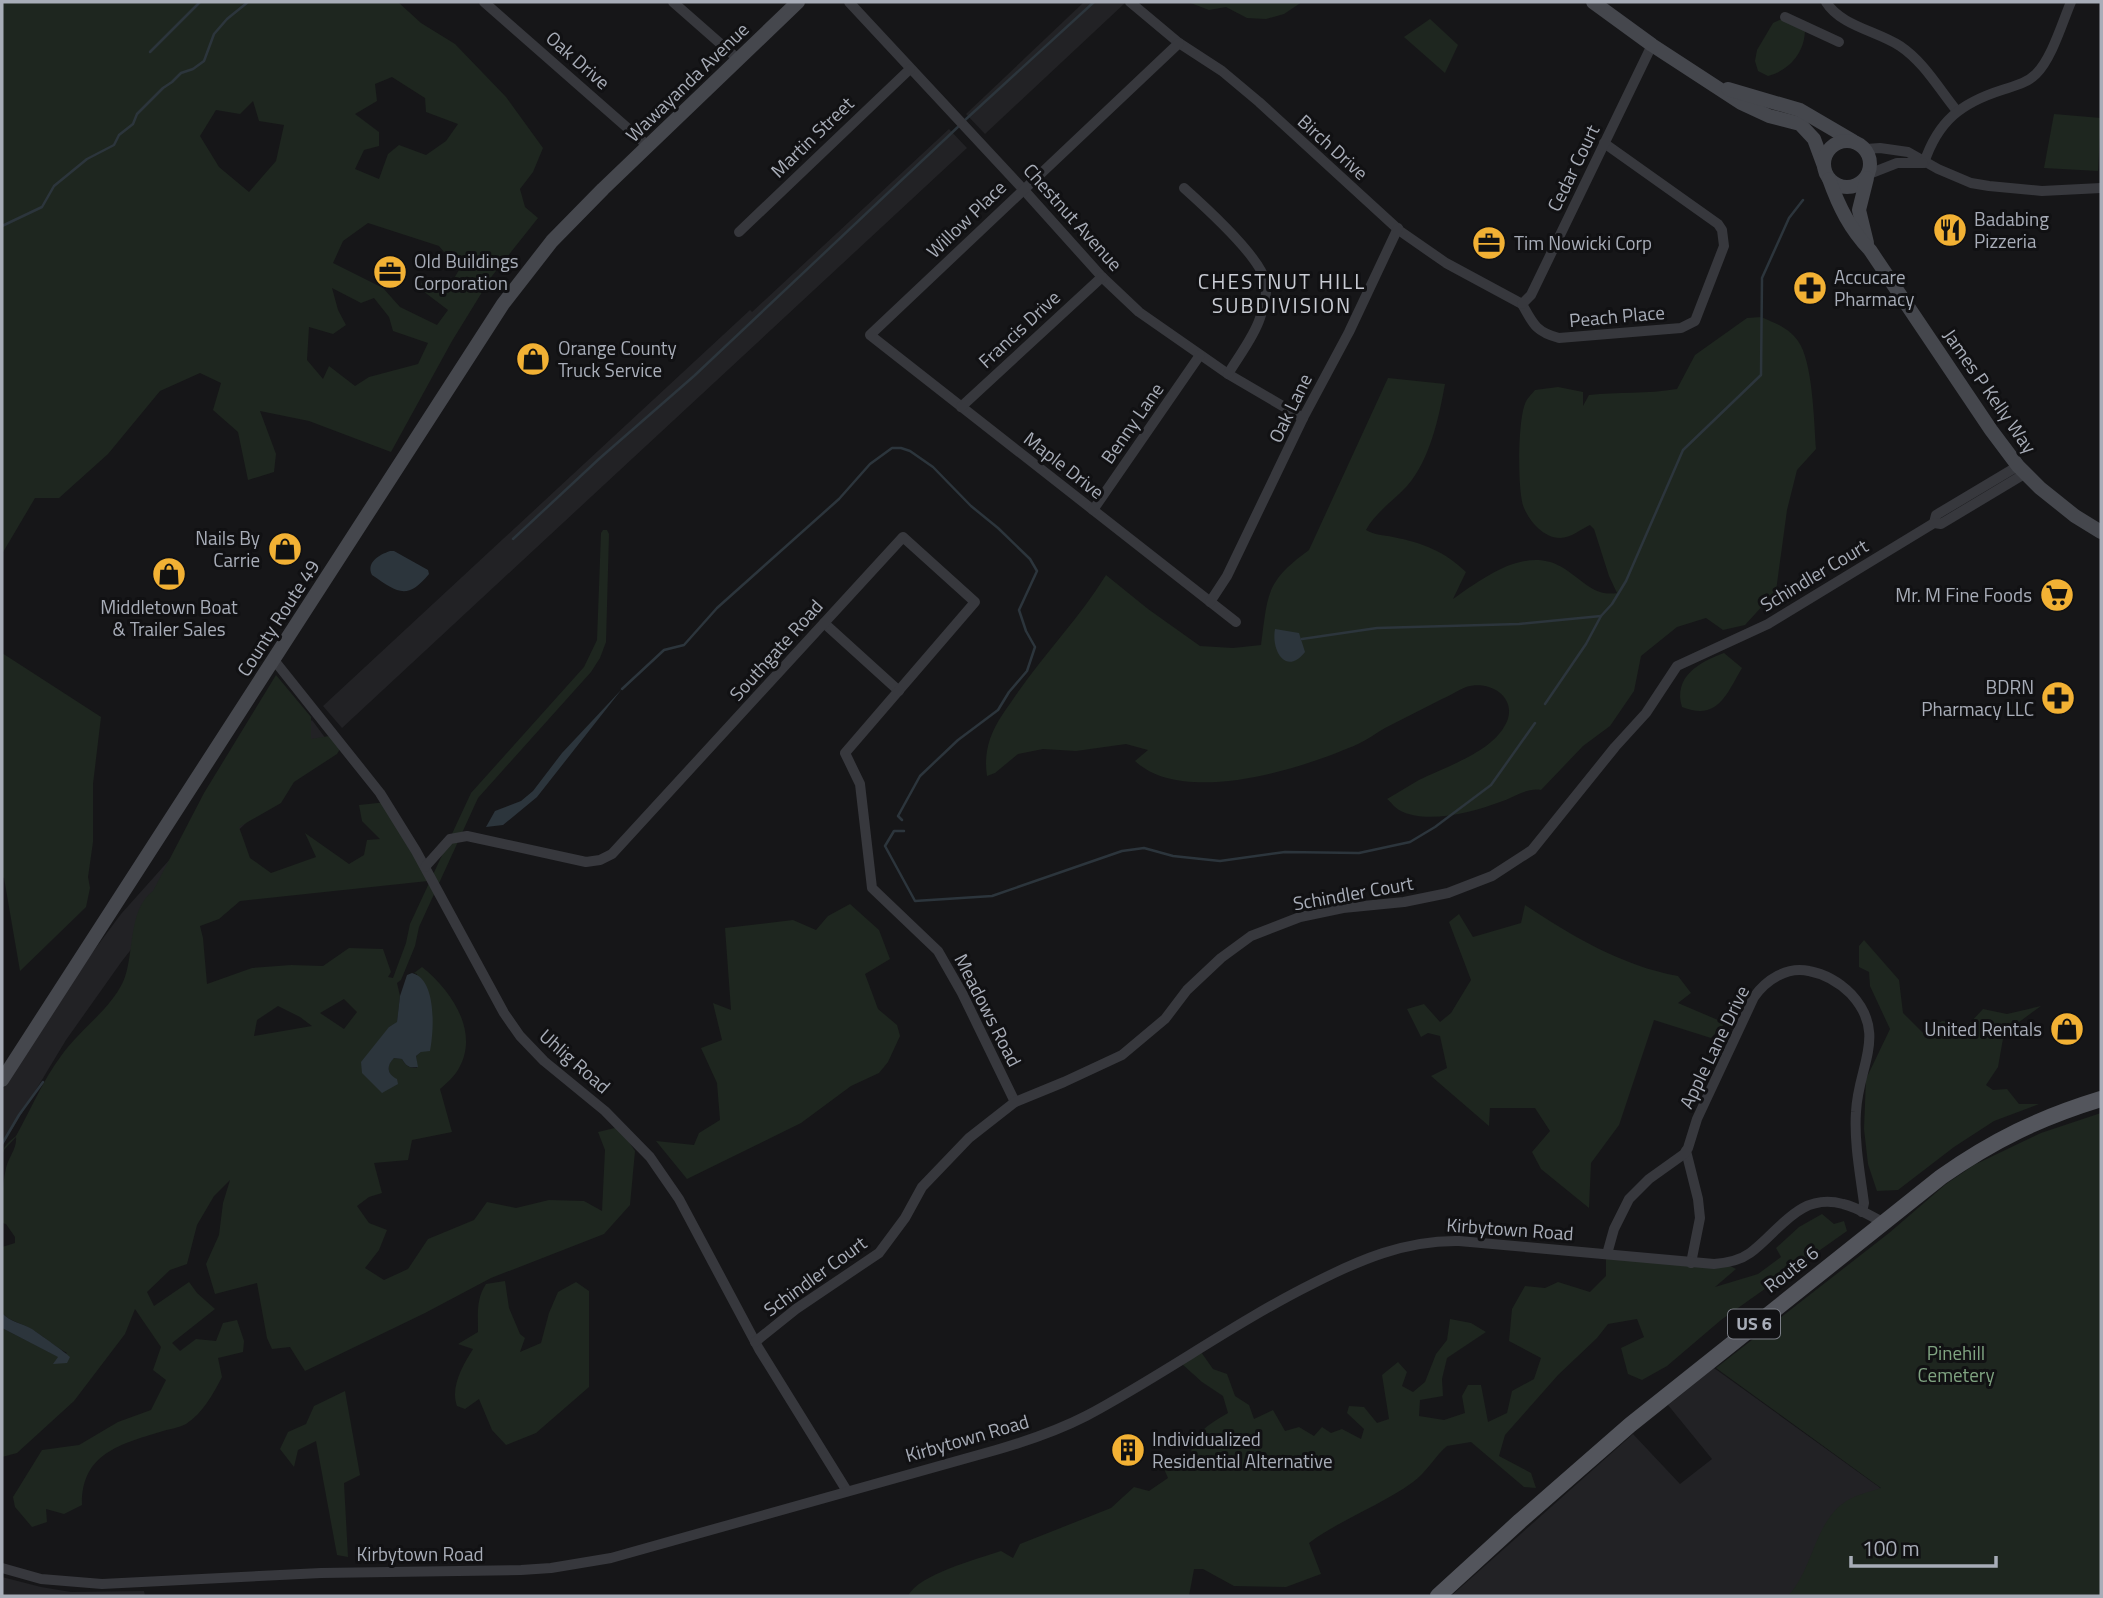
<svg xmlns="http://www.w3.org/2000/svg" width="2103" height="1598" font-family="'Titillium Web',sans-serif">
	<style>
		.built { fill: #222225 }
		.green { fill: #1e261f; fill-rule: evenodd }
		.water { fill: #2c353c }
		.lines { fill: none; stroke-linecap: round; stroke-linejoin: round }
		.stream { stroke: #2c353c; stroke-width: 2.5 }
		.street { stroke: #37383d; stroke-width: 10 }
		.secondary { stroke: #45474d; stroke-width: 14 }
		.primary { stroke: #53555c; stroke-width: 16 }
		.labels { text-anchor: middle; stroke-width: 6; stroke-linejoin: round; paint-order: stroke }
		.shield { fill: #111113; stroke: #7b7e86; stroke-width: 2 }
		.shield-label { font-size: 18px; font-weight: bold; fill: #a8adb8 }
		.street-label { font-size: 19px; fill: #a8adb8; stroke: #111113 }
		.poi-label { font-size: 19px; fill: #a8adb8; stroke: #111113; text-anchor: start }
		.park-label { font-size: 19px; fill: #7fa381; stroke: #111113 }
		.neighbourhood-label { font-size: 21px; letter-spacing: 2px; fill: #c9ccd4; stroke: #111113 }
	</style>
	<rect width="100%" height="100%" fill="#161618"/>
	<g class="built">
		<path d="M1084 2 1125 3 985 134 966 114Z"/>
		<path d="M949 129 967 148 342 728 323 706 750 310 752 312Z"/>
		<path d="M312 720 329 743 218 850 162 910 122 961 66 1040 2 1146V1090L66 988 121 914 196 830Z"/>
		<path d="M1714 1368 1879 1487 1965 1574 1989 1596H1451L1633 1434 1680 1484 1712 1459 1668 1405Z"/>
		<path d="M2 1577 41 1587 71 1592 144 1591 145 1596H2Z"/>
	</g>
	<g class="green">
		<path d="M2 2H398L421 23 455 44 506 97 543 148 533 172 520 189 525 207 538 218 492 276 452 341 391 452 309 421 260 411 276 454 274 472 248 480 238 432 213 410 221 383 200 373 160 391 108 454 59 498H35L2 554ZM392 77 425 98 426 112 458 124 446 141 426 155 399 145 388 154 379 179 355 169 364 150 379 146V132L355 114 377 101 375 84ZM253 101 259 121 284 125 276 161 249 192 219 167 200 136 216 110 240 114ZM368 223 439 246 459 270 447 290 421 283 423 291 448 310 437 325 400 307 383 288 333 263 343 241ZM332 288 361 303 374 298 389 317 393 331 428 343 418 364 369 377 355 386 329 366 323 379 307 360 309 327 333 334 346 325 338 310Z"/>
		<path d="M1188 2H1302L1284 14 1266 19 1247 18 1226 7 1209 10Z"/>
		<path d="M1788 16 1805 29C1805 52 1790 70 1768 76L1758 71 1755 61 1757 50 1773 23Z"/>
		<path d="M1430 19 1458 45 1445 73 1404 37Z"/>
		<path d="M2054 114 2101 118 2098 171 2044 168Z"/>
		<path d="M1761 317C1775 323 1789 328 1798 341 1813 361 1814 423 1816 449L1797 470 1787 510 1776 591 1745 625 1723 630 1706 618 1677 627 1641 656 1634 691 1610 726 1583 746 1541 790C1527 787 1513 798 1500 802 1473 812 1426 825 1399 810 1395 808 1391 802 1387 799 1398 793 1408 786 1419 780 1445 767 1489 753 1504 727 1521 700 1492 679 1466 687 1458 690 1450 696 1442 699 1423 709 1404 718 1385 728 1376 733 1367 740 1358 744 1304 768 1184 807 1135 761L1148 750 1126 744 1076 751 1043 749 1018 754 995 773 987 776C985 763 986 751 990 739 996 721 1008 707 1018 692 1046 652 1080 617 1106 575L1148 609 1200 646 1233 648 1261 645C1268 594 1265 582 1309 550L1388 378 1445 384C1439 417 1430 460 1407 486 1394 500 1375 513 1366 530 1375 535 1383 535 1393 537 1423 543 1444 551 1466 572L1453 599C1485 577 1527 544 1565 569 1582 580 1595 597 1617 593L1609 576 1594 529 1590 525C1581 529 1571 538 1560 538 1544 538 1530 522 1524 508 1517 492 1518 420 1525 404 1526 399 1532 394 1535 390L1558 387 1583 392V406L1589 395C1618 392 1647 394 1677 389L1695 355 1747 318Z"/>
		<path d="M603 530H607L609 534 606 642 600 658 591 672 478 798 419 927 415 946 401 980 397 983 400 996 397 1023 389 1027 385 1091 391 1076C387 1068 388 1064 394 1058L402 1059C406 1066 409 1068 417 1068L416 1056 421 1052 417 974 414 973 422 967C450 989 480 1031 459 1068 455 1076 447 1083 440 1089L452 1132 412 1140 408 1160 374 1163 382 1193 369 1197 357 1206 369 1223 387 1230 379 1250 365 1268 384 1280 408 1269 428 1239 474 1220 487 1202 516 1208 549 1200 584 1201 602 1211 605 1150 598 1132 619 1127 635 1151 630 1205 604 1234 491 1278 425 1313 305 1371 290 1347 272 1349 267 1338 257 1283 215 1294 206 1264 219 1235 223 1203 230 1180 214 1196 197 1225 187 1264 170 1270 147 1292 154 1306 189 1282 197 1293 215 1309 172 1343 180 1351 196 1339 216 1341 223 1323 237 1320 244 1341 243 1352 218 1358 222 1377C213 1394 203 1413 186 1424 179 1428 168 1429 160 1432 120 1444 81 1454 82 1505L64 1514 46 1509 47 1522 32 1527 15 1507 13 1497 42 1450 79 1445 118 1422 151 1410 166 1380 153 1370 161 1347 135 1309 125 1334 74 1401 17 1453 2 1457V1328L59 1357 54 1363 67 1353C54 1346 44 1337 33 1330 23 1323 10 1322 2 1313V1247L15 1243V1237L6 1224 2 1223C2 1204 2 1186 6 1168 9 1156 17 1149 16 1137L4 1150 2 1157C2 1146 9 1142 16 1136 31 1109 43 1080 61 1056 80 1029 109 1011 123 982 135 956 127 910 153 891L204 793 276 675 311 717V739L335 735 343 744 337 754 294 782 281 803 239 827 250 858 271 873 316 857 305 833 349 864 364 855 367 840 380 839 362 821 359 805 387 802 428 881 240 901 219 919 200 926 203 938 207 984 252 968 291 965 323 966 349 948 383 949 391 972 388 977 393 978 406 943 410 924 471 793 584 667 597 640 601 533ZM344 999 357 1012 344 1029 320 1013ZM278 1006 300 1017 312 1026 254 1036 257 1020Z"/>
		<path d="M2 653 101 717 93 784V842L88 877 90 888 86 907 20 971 4 878 2 877Z"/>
		<path d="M1724 653 1742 668C1726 695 1718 721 1682 707 1673 677 1699 662 1724 653Z"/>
		<path d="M850 904 879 930 890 959 865 974 878 1009 897 1025 900 1036 888 1062 879 1073 851 1086 801 1123 687 1179 656 1141 694 1145 699 1133 720 1120 717 1083 701 1048 722 1040 713 1003 731 1010 725 928 793 920 816 930 828 916Z"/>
		<path d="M1525 905C1572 936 1622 966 1678 976L1691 993 1678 1003 1725 1023 1711 1038 1654 1020 1619 1125 1591 1163 1589 1208 1541 1169 1532 1152 1550 1131 1535 1108H1490L1489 1126 1431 1076 1447 1068 1440 1036 1428 1033 1421 1037 1407 1009 1424 1004 1440 1022 1451 1013 1471 980 1449 922 1459 914 1473 937 1521 923Z"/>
		<path d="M1864 940 1899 980 1903 1013 1924 1034 1942 1021 1969 1024 1983 1009 2007 1014 2041 1006 2004 1033 1998 1067 1986 1085 1993 1090 2007 1089 2019 1104H2039L1994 1121 1954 1147 1898 1190 1877 1191 1868 1164 1864 1129 1866 1079 1890 1029 1870 986 1869 972 1859 967V946Z"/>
		<path d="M2101 1113V1596H1788C1813 1570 1814 1523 1845 1502 1855 1495 1869 1492 1881 1488L1716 1368 1889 1233 1946 1184 1974 1165 2041 1133Z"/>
		<path d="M1822 1214 1834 1224 1844 1221 1847 1231 1721 1320 1667 1366 1642 1380 1628 1374 1621 1348 1644 1337 1637 1319 1608 1324 1597 1338 1558 1375 1505 1435 1499 1456 1531 1473 1536 1488 1524 1487 1471 1442 1447 1446C1435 1456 1426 1473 1413 1482 1380 1506 1341 1519 1309 1543L1321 1574 1286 1587 1234 1586 1203 1569H1194L1189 1596H908C919 1574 978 1559 1001 1551L1013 1558 1020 1544 1111 1508 1134 1487 1149 1491 1168 1478 1161 1462 1190 1461C1191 1435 1207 1425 1228 1413L1223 1396 1202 1382 1182 1364 1201 1352 1213 1369 1227 1374 1235 1396 1249 1405 1254 1419 1273 1410 1285 1431 1299 1427 1314 1436 1322 1427 1331 1433 1342 1429 1361 1439 1364 1429 1347 1413 1349 1406 1364 1407 1377 1423 1389 1419 1382 1375 1398 1362 1407 1372 1402 1386 1413 1392 1425 1382 1436 1354 1447 1340 1450 1319 1471 1323 1486 1332 1447 1358 1442 1379 1443 1396 1420 1400 1419 1416 1444 1420 1465 1413 1462 1396 1468 1385H1481L1488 1422 1507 1413 1512 1391 1534 1379 1541 1358 1509 1341 1512 1309 1525 1286 1545 1288 1558 1282 1590 1292 1606 1276V1257L1671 1261 1680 1266C1704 1257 1714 1257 1736 1269L1715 1287 1758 1274 1781 1257 1776 1248 1799 1227Z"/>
		<path d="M505 1281 509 1308 520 1334 525 1338 520 1352 541 1343 549 1313 558 1292 576 1282 589 1291V1387L536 1433 506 1445 492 1430 479 1399 465 1409 457 1406C450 1387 463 1365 473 1349L458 1344 478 1332C478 1314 476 1299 486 1284Z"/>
		<path d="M345 1391 360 1475 344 1483 348 1557 337 1555 316 1441 298 1450 294 1467 280 1449 288 1432 306 1424 314 1406Z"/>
	</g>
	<g class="water">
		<path d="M390 551H394L428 570 429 574C407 601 397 592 372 575 366 562 379 555 390 551Z"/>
		<path d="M1275 629 1299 633 1305 652C1286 676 1271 651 1275 629Z"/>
		<path d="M622 689 537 797 503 825 486 827 495 811 521 801 533 791 562 753Z"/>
		<path d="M412 973C437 979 434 1031 430 1051L421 1052 416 1056 418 1067C409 1068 407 1067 402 1059L394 1058C386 1066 387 1074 397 1079L398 1084 382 1093 362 1073 361 1062 389 1027 397 1022 400 996 407 975Z"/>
		<path d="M2 1313C10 1322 22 1323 32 1329 39 1334 65 1352 70 1357L67 1363 53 1364 58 1357 2 1328Z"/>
	</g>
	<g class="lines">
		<g class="stream">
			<path d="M150 52 200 2"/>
			<path d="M965 120 1094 2"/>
			<path d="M2 226 42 207 54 186 87 159 114 145 119 135 133 124 137 114 163 88 172 82 181 73 193 69 204 61 214 34 227 19 248 2"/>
			<path d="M513 539 600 458 694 376 960 125"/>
			<path d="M1302 639 1377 628 1519 624 1601 616"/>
			<path d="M622 689 664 650 684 645 717 608 839 499 870 464 892 448H901L910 451 933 467 971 506 998 528 1030 559 1037 571 1019 610 1026 631 1035 647 1027 671 1009 692 998 710 958 740 920 776 898 816 902 820"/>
			<path d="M1545 704 1586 644 1601 616 1612 604 1626 581 1683 450 1761 375 1762 278 1789 218 1803 200"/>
			<path d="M904 831H894L885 846 915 901 992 896 1122 851 1144 848 1173 856 1220 861 1285 852 1359 853 1410 842 1435 827 1491 785 1535 723"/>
			<path d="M2 1144 19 1115 43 1082"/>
		</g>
		<g class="street">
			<path d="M484 2 648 146"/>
			<path d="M673 2 739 60"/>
			<path d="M849 2 1023 189 1102 277 1139 312 1228 374 1303 418"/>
			<path d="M1130 2 1179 43 1222 71 1259 102 1400 231 1446 263 1522 304"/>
			<path d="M1826 2C1841 26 1877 31 1900 46 1924 62 1939 89 1957 111"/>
			<path d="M1785 17 1839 42"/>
			<path d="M1179 43 870 335 1236 622"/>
			<path d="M1866 149 1880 148 1908 152 1938 169 1971 183 1989 186 2042 191 2101 188"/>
			<path d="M1924 163C1938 121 1961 103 2002 90 2014 86 2027 83 2036 74 2052 58 2062 23 2071 2"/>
			<path d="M1869 174 1897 163H1923"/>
			<path d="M1184 188C1203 205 1260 256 1265 281 1268 292 1264 307 1260 318 1254 337 1238 357 1228 374"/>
			<path d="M739 232 910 69"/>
			<path d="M1522 304C1533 324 1536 332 1559 338L1681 328 1695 321 1724 246 1722 230 1718 224 1604 143"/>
			<path d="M1522 304 1531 295 1652 45"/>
			<path d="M961 407 1102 277"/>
			<path d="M1093 510 1200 355"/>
			<path d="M1934 523 1936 515 2018 466"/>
			<path d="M1210 602 1227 576 1303 418 1349 332 1398 228"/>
			<path d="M824 623 899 691"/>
			<path d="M274 660 380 793 416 851 504 1013 520 1036 544 1061 605 1111 650 1157 679 1199 759 1349 847 1491"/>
			<path d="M425 867 450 839 467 836 586 862 600 860 612 854 903 537 975 602 845 753 860 784 872 888 938 951 962 993 1015 1102"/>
			<path d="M1686 1151 1698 1199 1700 1218 1691 1263"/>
			<path d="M1607 1254 1614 1229 1629 1199 1649 1179 1684 1154 1688 1148 1697 1119 1754 997C1766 980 1787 966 1809 971 1825 974 1839 982 1851 994 1888 1034 1858 1066 1856 1112 1854 1142 1860 1173 1864 1203L1862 1212"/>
			<path d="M755 1342 796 1309 879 1253 905 1218 922 1187 969 1138 1015 1102 1064 1082 1122 1055 1165 1019 1187 990 1221 958 1251 936 1300 917 1343 908 1404 902 1448 893 1492 876 1532 850 1615 747 1646 713 1677 666 1768 624 1934 523 1941 524 2026 473"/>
			<path d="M2 1568 41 1579 102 1584 321 1573 521 1570 551 1568 611 1558 996 1450C1027 1441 1057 1431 1086 1416 1163 1375 1234 1323 1312 1284 1359 1260 1405 1240 1459 1241L1714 1264C1727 1263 1739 1261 1750 1253 1780 1231 1799 1192 1843 1204 1857 1207 1870 1216 1883 1222"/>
		</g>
		<g class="secondary">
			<path d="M1593 2 1652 45 1741 103 1769 116 1800 124 1814 139 1824 166"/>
			<path d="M1728 89 1800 110 1853 141"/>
			<circle cx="1847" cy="164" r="23"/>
			<path d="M1867 178 1859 210 1867 243"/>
			<path d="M1829 179C1839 207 1850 229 1870 250L1991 430 2018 466 2040 488 2075 516 2101 532"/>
			<path d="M2 1080 503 304 552 241 603 189 798 2"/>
		</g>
		<path class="primary" d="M1438 1596 1520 1521 1630 1425 1941 1177C1994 1140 2039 1118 2101 1099"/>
	</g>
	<defs>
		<g id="restaurant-disc" transform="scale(1.75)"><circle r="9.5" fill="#f2b134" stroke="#111113"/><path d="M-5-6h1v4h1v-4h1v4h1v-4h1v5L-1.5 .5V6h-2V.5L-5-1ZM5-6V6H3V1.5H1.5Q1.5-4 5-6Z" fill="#111"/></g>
		<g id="office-disc" transform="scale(1.75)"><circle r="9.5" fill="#f2b134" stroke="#111113"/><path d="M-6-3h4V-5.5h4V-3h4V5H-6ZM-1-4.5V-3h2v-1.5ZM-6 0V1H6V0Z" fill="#111"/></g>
		<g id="pharmacy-disc" transform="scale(1.75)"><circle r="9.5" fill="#f2b134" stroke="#111113"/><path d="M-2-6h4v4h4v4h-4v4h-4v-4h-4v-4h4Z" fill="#111"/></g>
		<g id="shop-disc" transform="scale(1.75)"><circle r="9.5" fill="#f2b134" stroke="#111113"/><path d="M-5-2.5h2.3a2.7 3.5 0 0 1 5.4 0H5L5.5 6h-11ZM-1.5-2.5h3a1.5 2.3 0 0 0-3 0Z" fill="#111"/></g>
		<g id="supermarket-disc" transform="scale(1.75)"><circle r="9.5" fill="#f2b134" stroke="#111113"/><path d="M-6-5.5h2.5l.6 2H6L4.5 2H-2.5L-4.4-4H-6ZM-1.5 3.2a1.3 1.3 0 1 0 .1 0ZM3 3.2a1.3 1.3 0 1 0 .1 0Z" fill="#111"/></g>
		<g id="building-disc" transform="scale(1.75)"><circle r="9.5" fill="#f2b134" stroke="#111113"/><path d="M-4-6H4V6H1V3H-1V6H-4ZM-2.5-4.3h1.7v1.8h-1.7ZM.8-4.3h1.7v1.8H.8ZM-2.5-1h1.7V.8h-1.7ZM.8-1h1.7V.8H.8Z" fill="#111"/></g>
	</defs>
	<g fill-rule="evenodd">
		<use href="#restaurant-disc" x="1950" y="230"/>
		<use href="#office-disc" x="1489" y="243"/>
		<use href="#office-disc" x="390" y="272"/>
		<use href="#pharmacy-disc" x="1810" y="288"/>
		<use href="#shop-disc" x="533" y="359"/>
		<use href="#shop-disc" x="285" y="549"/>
		<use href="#shop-disc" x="169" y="574"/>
		<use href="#supermarket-disc" x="2057" y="595"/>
		<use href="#pharmacy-disc" x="2058" y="698"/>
		<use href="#shop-disc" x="2067" y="1029"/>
		<use href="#building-disc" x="1128" y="1450"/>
	</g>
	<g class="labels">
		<rect class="shield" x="1728" y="1309.5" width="52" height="29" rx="5"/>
		<g class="shield-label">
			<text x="1754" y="1330">US 6</text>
		</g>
		<g class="street-label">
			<text transform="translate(578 60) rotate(41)" y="7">Oak Drive</text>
			<text transform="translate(687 82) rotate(-44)" y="7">Wawayanda Avenue</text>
			<text transform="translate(812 137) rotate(-44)" y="7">Martin Street</text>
			<text transform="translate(1333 147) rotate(42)" y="7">Birch Drive</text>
			<text transform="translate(1573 168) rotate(-64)" y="7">Cedar Court</text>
			<text transform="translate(1073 217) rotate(48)" y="7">Chestnut Avenue</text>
			<text transform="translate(966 219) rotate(-44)" y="7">Willow Place</text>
			<text transform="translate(1617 316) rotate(-5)" y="7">Peach Place</text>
			<text transform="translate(1019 329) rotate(-43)" y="7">Francis Drive</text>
			<text transform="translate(1990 391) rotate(55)" y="7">James P Kelly Way</text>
			<text transform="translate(1290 408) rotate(-64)" y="7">Oak Lane</text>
			<text transform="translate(1132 423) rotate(-55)" y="7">Benny Lane</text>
			<text transform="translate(1064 465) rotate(38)" y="7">Maple Drive</text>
			<text transform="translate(1814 575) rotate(-31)" y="7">Schindler Court</text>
			<text transform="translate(278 618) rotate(-57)" y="7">County Route 49</text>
			<text transform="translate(776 650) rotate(-48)" y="7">Southgate Road</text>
			<text transform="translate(1353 893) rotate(-10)" y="7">Schindler Court</text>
			<text transform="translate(988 1010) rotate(63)" y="7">Meadows Road</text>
			<text transform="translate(1714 1047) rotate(-64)" y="7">Apple Lane Drive</text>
			<text transform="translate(575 1061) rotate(41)" y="7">Uhlig Road</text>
			<text transform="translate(1510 1229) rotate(4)" y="7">Kirbytown Road</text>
			<text transform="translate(1791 1269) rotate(-38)" y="7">Route 6</text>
			<text transform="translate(815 1276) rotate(-36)" y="7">Schindler Court</text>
			<text transform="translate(967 1438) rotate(-16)" y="7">Kirbytown Road</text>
			<text x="420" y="1561">Kirbytown Road</text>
		</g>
		<g class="poi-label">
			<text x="1974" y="226">Badabing<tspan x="1974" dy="22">Pizzeria</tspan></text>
			<text x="1514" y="250">Tim Nowicki Corp</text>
			<text x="414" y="268">Old Buildings<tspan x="414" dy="22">Corporation</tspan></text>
			<text x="1834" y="284">Accucare<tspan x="1834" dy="22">Pharmacy</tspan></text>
			<text x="558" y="355">Orange County<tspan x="558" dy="22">Truck Service</tspan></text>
			<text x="260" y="545" text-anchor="end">Nails By<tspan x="260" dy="22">Carrie</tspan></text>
			<text x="2032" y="602" text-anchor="end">Mr. M Fine Foods</text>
			<text x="169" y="614" text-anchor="middle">Middletown Boat<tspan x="169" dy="22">&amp; Trailer Sales</tspan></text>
			<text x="2034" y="694" text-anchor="end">BDRN<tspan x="2034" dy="22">Pharmacy LLC</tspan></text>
			<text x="2042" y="1036" text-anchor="end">United Rentals</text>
			<text x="1152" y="1446">Individualized<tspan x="1152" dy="22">Residential Alternative</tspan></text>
		</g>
		<g class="park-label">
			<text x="1956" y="1360">Pinehill<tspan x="1956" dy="22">Cemetery</tspan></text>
		</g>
		<g class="neighbourhood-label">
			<text x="1282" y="289">CHESTNUT HILL<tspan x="1282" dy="24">SUBDIVISION</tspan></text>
		</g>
	</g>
	<rect width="2103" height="1598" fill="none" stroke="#a8adb8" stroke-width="7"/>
	<path d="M1851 1556v10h145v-10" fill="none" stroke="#a8adb8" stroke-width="3.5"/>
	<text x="1862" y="1556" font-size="21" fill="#a8adb8" stroke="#111113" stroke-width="5" paint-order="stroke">100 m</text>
</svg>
